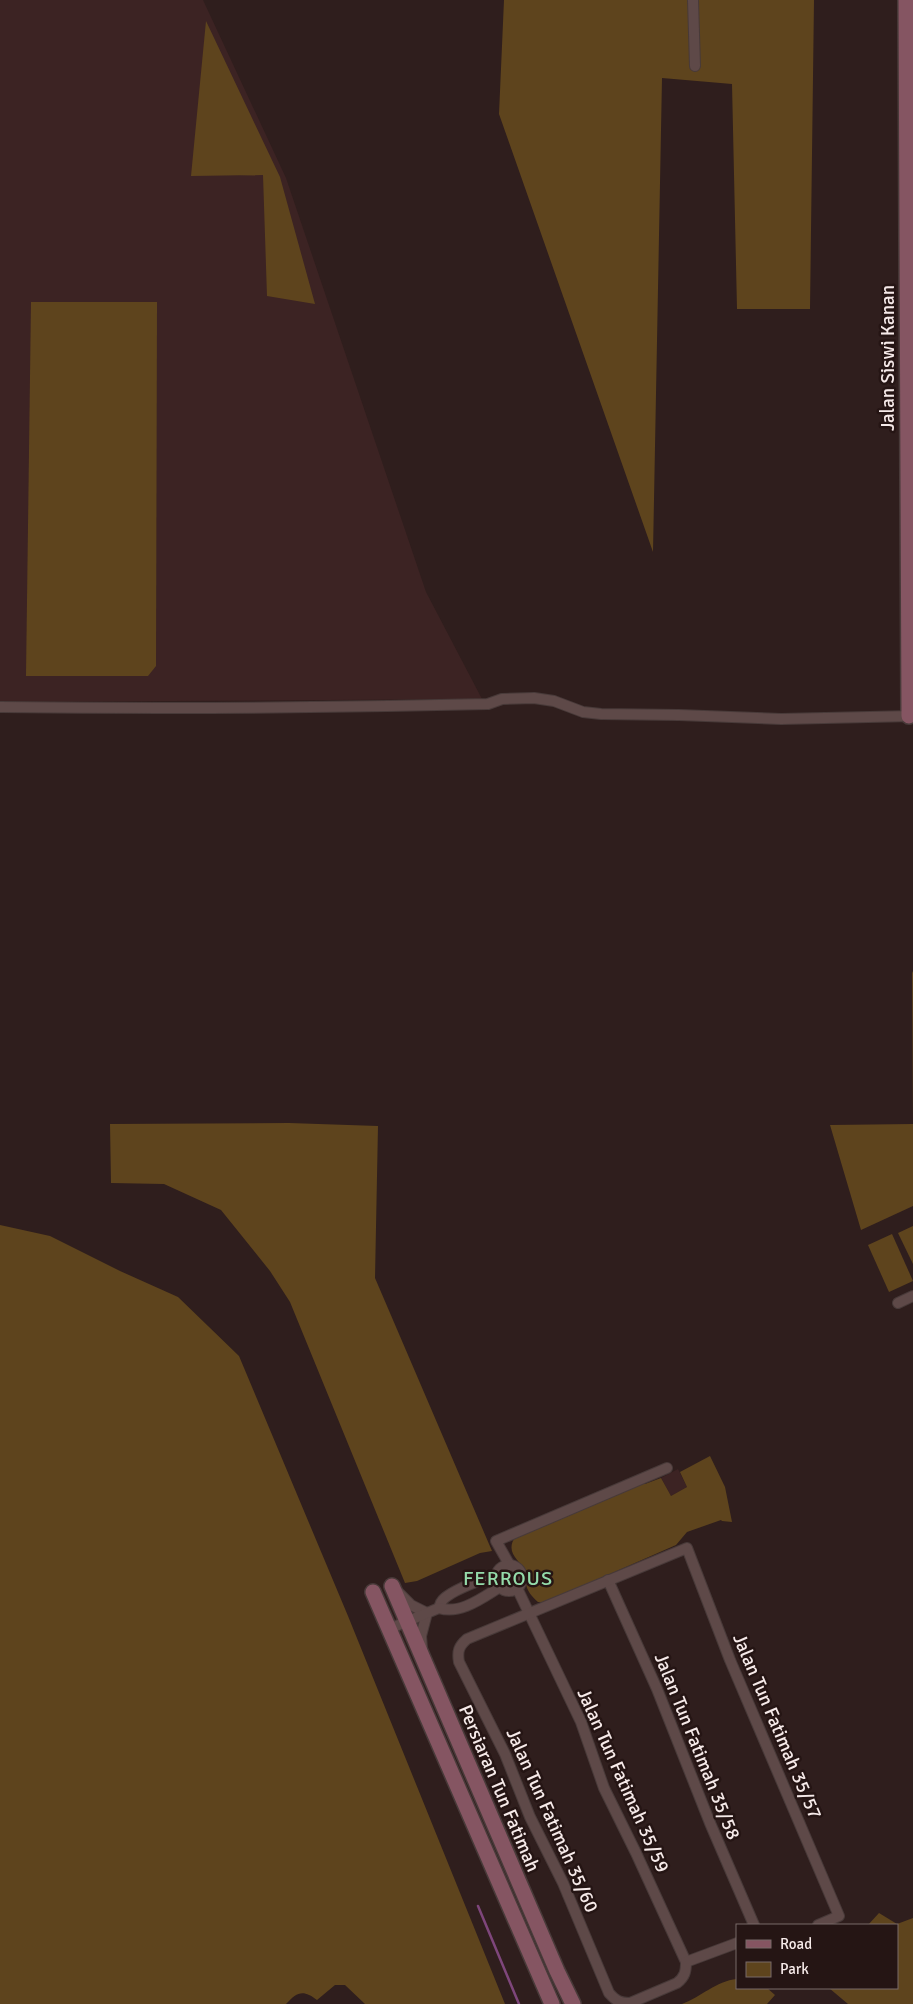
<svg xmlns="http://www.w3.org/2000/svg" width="913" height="2004" font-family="Signika,sans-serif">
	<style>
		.built { fill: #3c2323 }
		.green { fill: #5e441d }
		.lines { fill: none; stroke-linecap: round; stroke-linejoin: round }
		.stream { stroke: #7e467b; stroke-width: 2.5 }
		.street-casing { stroke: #483a39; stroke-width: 12 }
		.secondary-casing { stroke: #483a39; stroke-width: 18 }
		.street { stroke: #5e4948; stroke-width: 10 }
		.secondary { stroke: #855562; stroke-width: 15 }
		.labels { text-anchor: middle; stroke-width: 5; stroke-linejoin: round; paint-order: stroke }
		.street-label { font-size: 19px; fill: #f6eae9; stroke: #251514 }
		.neighbourhood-label { font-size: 20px; letter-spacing: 1px; fill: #94dbaa; stroke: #251514 }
	</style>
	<rect width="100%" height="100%" fill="#2f1e1d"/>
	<g class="built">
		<path d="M0 0H203L286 178 426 592 482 699 0 702Z"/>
		<path d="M678 1469 687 1487 671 1496 661 1478Z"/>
	</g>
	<g class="green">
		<path d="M504 0H814L810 309H737L732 84 662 78 653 552 499 114Z"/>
		<path d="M206 21 280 177 315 304 267 296 263 175 191 176Z"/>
		<path d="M31 302H157L156 666 148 676H26Z"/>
		<path d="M912 971 913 973V1206L861 1230 830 1125 913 1124Z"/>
		<path d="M289 1123 378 1126 375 1278 492 1551 480 1553 417 1581 405 1583 290 1302 270 1271 221 1210 164 1184 111 1183 110 1124Z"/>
		<path d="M0 1225 50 1236 120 1271 178 1297 239 1356 348 1616 505 2004H365L345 1985H335L317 2000C303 1989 297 1992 286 2004H0Z"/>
		<path d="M913 1226V1264L898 1233Z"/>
		<path d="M892 1234 913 1281 889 1292 868 1245Z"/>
		<path d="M710 1456 725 1487 732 1522 722 1521 721 1520 687 1532 676 1545 546 1602H538C533 1598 526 1590 526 1583 526 1578 527 1575 525 1571 519 1559 505 1553 515 1537L643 1482 645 1484 661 1478 671 1496 687 1487 680 1472Z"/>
		<path d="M879 1913 897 1924 913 1918V2004H848L829 1988H897V1925H868Z"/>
		<path d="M737 1979V1988H767L775 1995 767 2004H682C701 1997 716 1981 737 1979Z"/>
	</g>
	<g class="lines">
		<path class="stream" d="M478 1906 519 2004"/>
		<g class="street-casing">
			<g id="street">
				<path d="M693 0 695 66"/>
				<path d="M0 707C163 709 325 708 488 704L502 699 534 698 554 701 583 712 601 714 679 715 781 719 913 716"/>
				<path d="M898 1303 913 1296"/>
				<path d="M509 1564 496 1541 667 1468"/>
				<circle cx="509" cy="1578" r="13"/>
				<path d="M608 1580 657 1689 710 1823 754 1925"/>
				<path d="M517 1588 581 1722 604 1788 636 1853 686 1962"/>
				<path d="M398 1592 411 1605 427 1613 421 1636 422 1649"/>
				<path d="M439 1608C440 1606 440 1603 442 1601 448 1592 485 1577 496 1576"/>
				<path d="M389 1629 439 1608C460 1615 482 1598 500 1587"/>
				<path d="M737 1943 686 1962C686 1971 685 1977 677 1983L630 2003C620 2003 616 2001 609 1993L563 1883 530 1817 505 1754 459 1662C457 1651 459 1646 467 1639L687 1548 730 1660 839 1916 818 1925"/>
			</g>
		</g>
		<g class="secondary-casing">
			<g id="secondary">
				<path d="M906 0 909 716"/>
				<path d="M392 1586 557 1971 573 2004"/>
				<path d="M373 1592 552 2004"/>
			</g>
		</g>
		<use href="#street" class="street"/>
		<use href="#secondary" class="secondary"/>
	</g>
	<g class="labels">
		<g class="street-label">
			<text transform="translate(887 358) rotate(-90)" y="7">Jalan Siswi Kanan</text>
			<text transform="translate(778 1726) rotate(67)" y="7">Jalan Tun Fatimah 35/57</text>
			<text transform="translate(698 1746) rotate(68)" y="7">Jalan Tun Fatimah 35/58</text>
			<text transform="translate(624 1780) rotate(66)" y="7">Jalan Tun Fatimah 35/59</text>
			<text transform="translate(500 1788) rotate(67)" y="7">Persiaran Tun Fatimah</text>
			<text transform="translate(553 1820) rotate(66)" y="7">Jalan Tun Fatimah 35/60</text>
		</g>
		<g class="neighbourhood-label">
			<text x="508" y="1585">FERROUS</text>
		</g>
	</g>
	<rect x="736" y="1924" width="162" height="65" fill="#251514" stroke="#796a69"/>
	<rect x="746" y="1940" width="25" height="8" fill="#855562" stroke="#796a69"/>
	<text x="780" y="1949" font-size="15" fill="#f6eae9">Road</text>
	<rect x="746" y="1962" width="25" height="15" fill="#5e441d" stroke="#796a69"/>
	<text x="780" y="1974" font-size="15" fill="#f6eae9">Park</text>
</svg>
